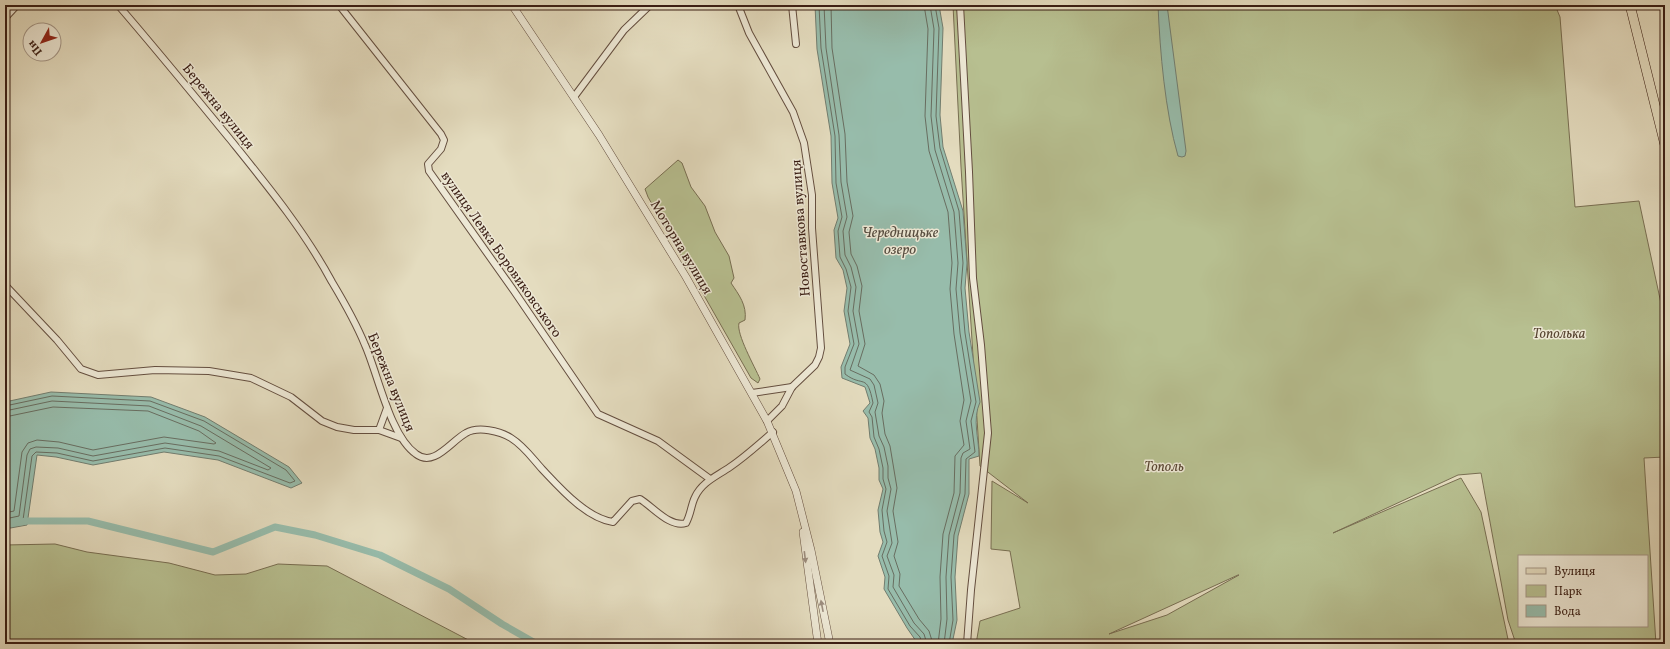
<svg xmlns="http://www.w3.org/2000/svg" width="1670" height="649" font-family="Vollkorn,serif">
	<style>
		.green { fill: #b7bf90; stroke: #786e52; fill-rule: evenodd }
		.water { fill: #97bcab; stroke: #727d6f }
		.lines { fill: none; stroke-linecap: round; stroke-linejoin: round }
		.shore { stroke: #686d60; stroke-width: 1 }
		.canal { stroke: #97bcab; stroke-width: 7 }
		.minor-casing { stroke: #644e3f; stroke-width: 8 }
		.tertiary-casing { stroke: #644e3f; stroke-width: 8 }
		.primary-casing { stroke: #3a1e14; stroke-width: 10 }
		.minor { stroke: #ede8d5; stroke-width: 6 }
		.tertiary { stroke: #ede8d5; stroke-width: 7 }
		.primary { stroke: #e4dcbf; stroke-width: 9 }
		.oneway { fill: #9c8d7e }
		.labels { text-anchor: middle; stroke-width: 3; stroke-linejoin: round; paint-order: stroke }
		.street-label { font-size: 14px; fill: #3a1e14; stroke: #ede8d5 }
		.park-label { font-size: 14px; font-style: italic; fill: #594633; stroke: #ede8d5 }
		.water-label { font-size: 15px; font-style: italic; fill: #564d41; stroke: #ede8d5 }
	</style>
	<rect width="100%" height="100%" fill="#e4dcbf"/>
	<filter id="stains"><feTurbulence type="fractalNoise" baseFrequency=".005" numOctaves="4"/><feColorMatrix values="0 0 0 0 .2 0 0 0 0 .09 0 0 0 0 .02 0 0 0 .5 -.17"/></filter>
	<radialGradient id="worn" r=".72"><stop offset=".6" stop-color="#630" stop-opacity="0"/><stop offset="1" stop-color="#630" stop-opacity=".3"/></radialGradient>
	<g class="green">
		<path d="M953 5H1555L1560 17 1575 207 1639 201 1665 322V457L1644 458 1656 644H1516L1508 620 1481 473 1458 475 1333 533 1461 478 1481 512 1509 644H976L980 621 1020 608 1010 551 991 549 992 481 1028 503 980 466 961 167ZM1519 556H1647V626H1519ZM1239 575 1167 615 1109 634 1238 575Z"/>
		<path d="M678 160 682 163 691 187 705 206 715 232 729 256 734 278 731 283C739 295 747 305 745 320L739 323C736 334 755 367 760 379L758 383 751 378 648 197 645 189Z"/>
		<path d="M55 544 87 552 169 563 215 575 246 574 278 564 327 566 476 644H5V545Z"/>
	</g>
	<g class="water">
		<path d="M815 5H939L943 28 940 115 943 147 963 211 967 263 965 288 969 332 980 402C972 420 979 438 979 456L969 459V494L958 536 955 577 957 620 952 644H918L907 628 884 589 885 577 878 556 883 542 880 532 878 510 883 489 879 480V468L875 449 870 438 868 418 863 411 870 403 865 387 842 378 841 367 850 344 844 311 847 288 843 270 836 258 834 230 838 218 832 183 831 136 817 49Z"/>
		<path d="M1158 5H1167L1186 151 1185 156 1182 157 1178 156C1165 111 1160 52 1158 5Z"/>
		<path d="M51 392 151 397 205 417 289 467 302 483 291 488 218 460 164 452 93 465 56 457 37 455 27 525 5 529V402Z"/>
	</g>
	<g class="lines">
		<g class="shore">
			<path d="M819 5 821 48 835 136 836 183 842 217 838 231 840 257 846 269 851 287 848 311 854 344 845 367V374C863 388 867 372 873 403L869 412 872 417 874 437 879 449 883 468V479L886 489 882 510 884 531 887 542 882 556 889 576 888 589 910 626 920 637 922 644"/>
			<path d="M824 5 826 48 839 135 841 182 847 217 843 231 845 255 851 267 856 287 853 311 859 344 850 370 870 379 874 385 878 403 875 412 879 436 884 447 888 466V478L891 489 887 511 892 543 887 556 894 575 893 587 914 623 924 634 927 644"/>
			<path d="M831 5 832 48 845 134 847 182 853 216 849 232 851 254 857 266 862 286 859 311 865 344 858 366 874 375 880 384 884 401 882 413 885 434 890 446 897 488 893 511 898 542 894 556 900 574 899 586 919 619 929 631 933 644"/>
			<path d="M924 5 928 29 925 116 929 151 948 212 952 263 950 289 954 334 964 400 960 421 964 445 955 456 954 493 943 534 940 577 941 619 938 644"/>
			<path d="M930 5 934 29 931 116 935 150 954 212 958 263 956 289 960 333 971 401 966 421 970 449 963 453 961 458 960 493 949 535 946 577 947 619 944 644"/>
			<path d="M935 5 939 28 936 116 940 148 959 211 963 263 961 288 965 333 976 402 971 421 975 452 966 459 965 494 954 535 951 577 953 620 949 644"/>
			<path d="M5 406 52 396 150 401 204 421 286 470 295 481 290 483 219 456 165 448 93 461 57 453 36 452 32 456 23 520 5 524"/>
			<path d="M5 411 52 401 149 406 201 426 271 468 268 470 219 451 165 443 93 456 58 448 36 447 30 449 27 455 19 516 5 519"/>
			<path d="M5 417 53 407 148 411 199 431 216 443 214 444 164 437 93 450 59 442 37 440 28 443 22 452 14 511 5 513"/>
		</g>
		<path class="canal" d="M5 524 27 521H88L213 552 275 527 315 535 380 555 449 589 502 624 537 644"/>
		<g class="minor-casing">
			<g id="minor">
				<path d="M118 5C156 49 192 93 229 138 266 184 304 230 332 282 344 302 356 323 365 345 378 374 390 436 416 454 434 468 451 441 466 433 478 426 500 431 511 438 524 446 532 458 542 469 560 488 586 518 613 522L632 501 640 499C653 507 670 528 686 523 691 514 691 505 695 497 702 482 717 476 730 467 745 457 759 444 773 432"/>
				<path d="M339 5 441 134 444 140 441 149 428 164 429 171 514 291 598 414 658 441 710 479"/>
				<path d="M738 5 749 33 793 112 804 143 812 195V228L821 348 819 357 815 365 792 387 782 406 767 421"/>
				<path d="M792 5 796 44"/>
				<path d="M960 5 969 172 973 278 981 345 988 433 971 590 967 644"/>
				<path d="M5 18 17 5"/>
				<path d="M574 97 624 30 650 5"/>
				<path d="M5 285 57 340 81 369 98 375 155 370 209 371 251 378 291 397 322 421 337 427 354 430H379L401 438"/>
				<path d="M752 393 792 387"/>
				<path d="M379 430 387 408"/>
			</g>
		</g>
		<g class="tertiary-casing">
			<g id="tertiary">
				<path d="M512 5 599 135 686 277 767 421 796 491 811 550 830 644"/>
				<path d="M803 532 818 644"/>
			</g>
		</g>
		<g class="primary-casing">
			<path id="primary" d="M1630 5 1665 145"/>
		</g>
		<use href="#minor" class="minor"/>
		<use href="#tertiary" class="tertiary"/>
		<use href="#primary" class="primary"/>
	</g>
	<defs><path id="oneway-solid" d="M-6-.8H1V-3.2L6.5 0L1 3.2V.8H-6Z"/></defs>
	<g class="oneway">
		<use href="#oneway-solid" transform="translate(805 557) rotate(83)"/>
		<use href="#oneway-solid" transform="translate(822 606) rotate(-101)"/>
	</g>
	<g class="labels">
		<g class="street-label">
			<text transform="translate(219 106) rotate(51)" y="5">Бережна вулиця</text>
			<text transform="translate(800 228) rotate(-94)" y="5">Новоставкова вулиця</text>
			<text transform="translate(682 247) rotate(59)" y="5">Моторна вулиця</text>
			<text transform="translate(502 254) rotate(55)" y="5">вулиця Левка Боровиковського</text>
			<text transform="translate(392 382) rotate(68)" y="5">Бережна вулиця</text>
		</g>
		<g class="park-label">
			<text x="1559" y="338">Тополька</text>
			<text x="1164" y="471">Тополь</text>
		</g>
		<g class="water-label">
			<text x="900" y="237">Чередницьке<tspan x="900" dy="17">озеро</tspan></text>
		</g>
	</g>
	<rect width="1670" height="649" fill="none" stroke="#e4dcbf" stroke-width="20"/>
	<rect x="6" y="6" width="1658" height="637" fill="none" stroke="#3a1e14" stroke-width="2"/>
	<rect x="10" y="10" width="1650" height="629" fill="none" stroke="#3a1e14"/>
	<rect x="1518" y="555" width="130" height="72" fill="#ede8d5" stroke="#a59788"/>
	<rect x="1526" y="568" width="20" height="6" fill="#e4dcbf" stroke="#a59788"/>
	<text x="1554" y="575" font-size="12" fill="#3a1e14">Вулиця</text>
	<rect x="1526" y="585" width="20" height="12" fill="#b7bf90" stroke="#a59788"/>
	<text x="1554" y="595" font-size="12" fill="#3a1e14">Парк</text>
	<rect x="1526" y="605" width="20" height="12" fill="#97bcab" stroke="#a59788"/>
	<text x="1554" y="615" font-size="12" fill="#3a1e14">Вода</text>
	<g transform="translate(42 42) rotate(230)"><circle r="19" fill="#ede8d5" stroke="#a59788"/>
	<path d="M0-3L7 15L0 10L-7 15Z" fill="#8f2418"/>
	<text y="-6" font-size="11" font-weight="bold" text-anchor="middle" fill="#3a1e14">Пн</text>
	</g>
	<rect width="100%" height="100%" filter="url(#stains)"/>
	<rect width="100%" height="100%" fill="url(#worn)"/>
</svg>
